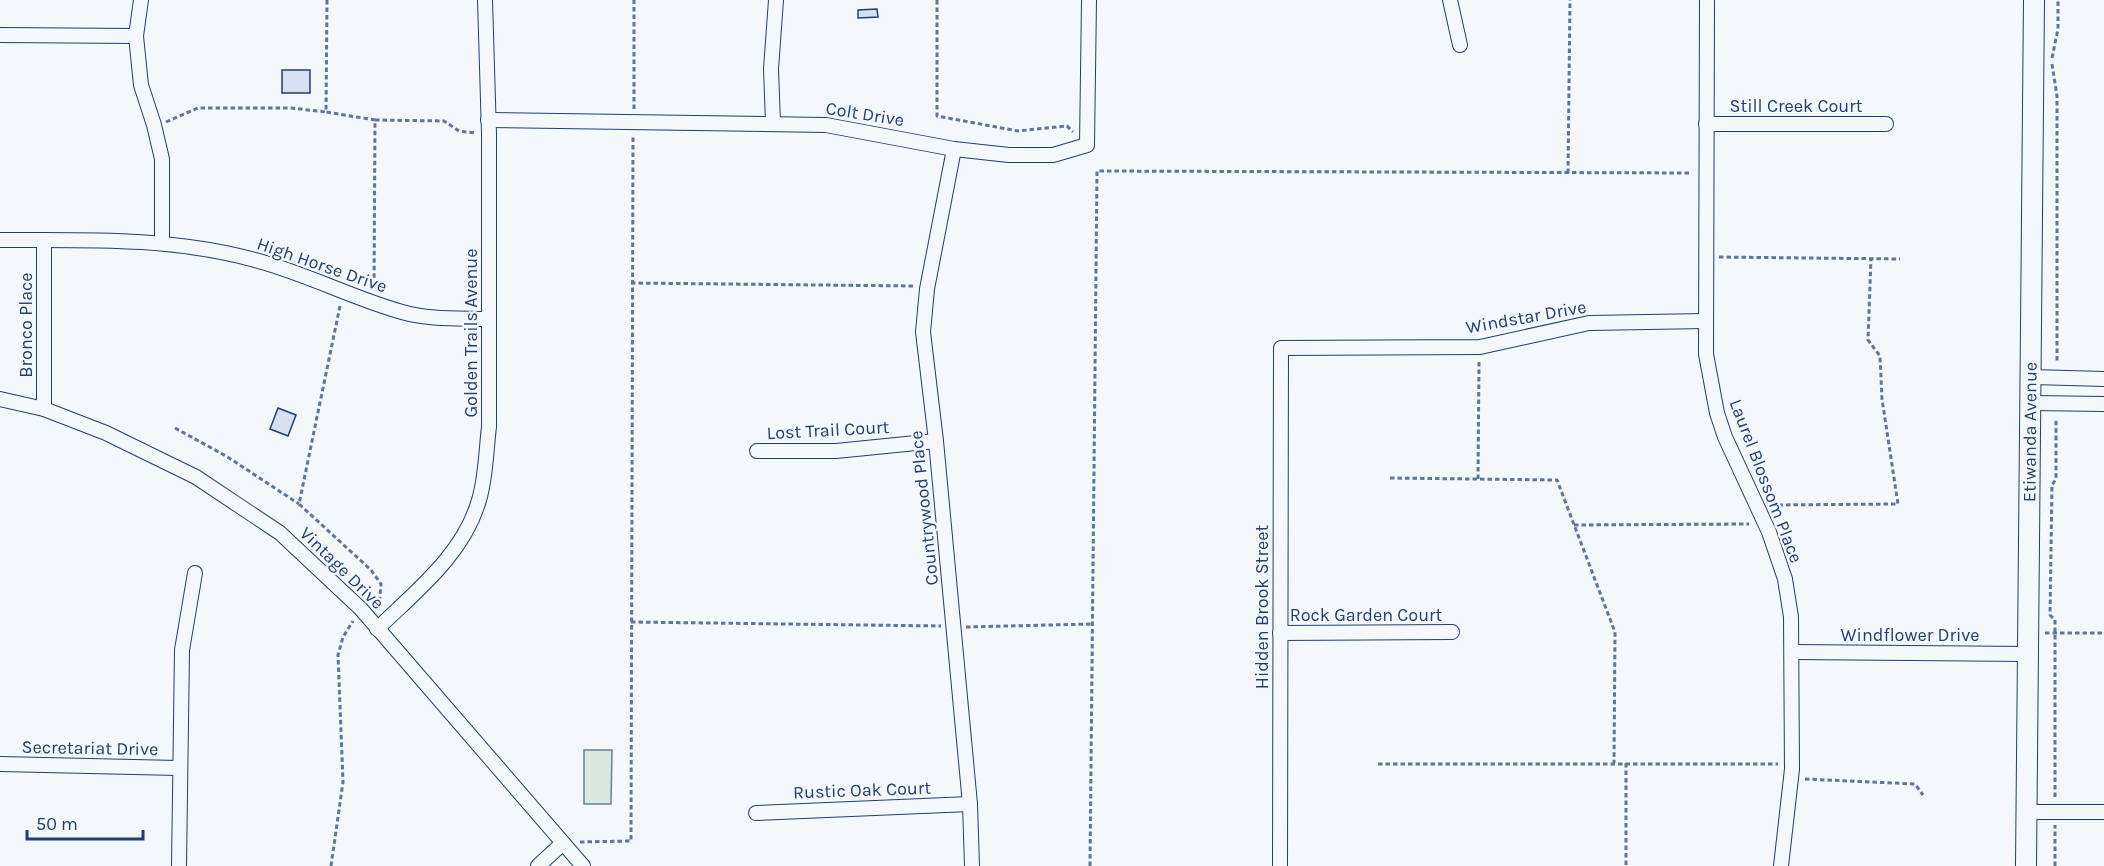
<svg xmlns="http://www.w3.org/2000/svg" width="2104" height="866" font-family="Karla,sans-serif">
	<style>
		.green { fill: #d7e8df; stroke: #687fa3; stroke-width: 1.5 }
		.building { fill: #d5e0f0; stroke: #1d3f73; stroke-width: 1.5 }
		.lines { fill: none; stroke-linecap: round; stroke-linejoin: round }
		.street-casing { stroke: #1d3f73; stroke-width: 16 }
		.secondary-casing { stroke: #1d3f73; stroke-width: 22 }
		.path { stroke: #5e769c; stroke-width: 3; stroke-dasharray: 4.5 3; stroke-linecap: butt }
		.street { stroke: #f4f7fb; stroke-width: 14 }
		.secondary { stroke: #f4f7fb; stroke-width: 20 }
		.labels { text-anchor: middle; stroke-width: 4.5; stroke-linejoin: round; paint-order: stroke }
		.street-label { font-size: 18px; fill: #1d3f73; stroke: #f4f7fb }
	</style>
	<rect width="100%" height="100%" fill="#f4f7fb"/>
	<path class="green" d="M584 750H612L611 804H584Z"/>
	<g class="building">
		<path d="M877 9 878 17 858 18V10Z"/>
		<rect x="282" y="70" width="28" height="23"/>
		<path d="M278 408 296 415 288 436 270 429Z"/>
	</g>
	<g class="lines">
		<g class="street-casing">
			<g id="street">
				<path d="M141 0 136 36 141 85 154 125 162 159V242"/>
				<path d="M1450 0 1460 45"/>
				<path d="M1707 0 1706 354 1717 413 1725 437 1769 532 1785 579 1791 617 1792 769 1781 866"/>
				<path d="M0 35 136 36"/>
				<path d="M488 120 826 125 954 149 1009 155H1053L1087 145 1089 0"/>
				<path d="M773 123 771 69 776 0"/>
				<path d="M1706 124H1886"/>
				<path d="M954 149 927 289 923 332 936 441 970 804 972 866"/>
				<path d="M0 240C85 240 172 237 255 260 305 273 352 298 402 312 429 320 460 318 488 319"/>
				<path d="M44 240V409"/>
				<path d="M2031 377 2104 379"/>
				<path d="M0 399 44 409 106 433 196 477 280 533 361 609 583 866"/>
				<path d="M2032 403 2104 404"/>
				<path d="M757 451H836L936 441"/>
				<path d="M377 629C416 591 464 554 479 500 486 477 486 451 489 427V134L485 0"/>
				<path d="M1280 633 1452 632"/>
				<path d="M1792 652 2028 654"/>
				<path d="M0 764 178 768"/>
				<path d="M2027 812H2104"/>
				<path d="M756 813 970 804"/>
				<path d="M179 866 182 650 195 573"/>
				<path d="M538 866 563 843"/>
				<path d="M1280 866 1281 348 1480 347 1589 323 1705 321"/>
			</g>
		</g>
		<g class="secondary-casing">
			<g id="secondary">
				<path id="s1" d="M2026 866 2034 0"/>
			</g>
		</g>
		<g class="path">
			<path d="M327 0 326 112 375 120 374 289"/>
			<path d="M937 0V116L1018 131 1067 126 1073 132"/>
			<path d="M2052 58 2058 29V0"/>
			<path d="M2052 64 2057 96V363"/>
			<path d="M634 109V0"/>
			<path d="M375 120 444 121 459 131 475 133"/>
			<path d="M166 122 198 108H291L326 112"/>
			<path d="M1568 173 1570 0"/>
			<path d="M1719 257 1900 259"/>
			<path d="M631 283 914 286"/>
			<path d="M340 306 299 504 371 570 381 584 379 608"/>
			<path d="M175 428 226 456 299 504"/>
			<path d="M1390 478 1557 480 1615 632 1614 763"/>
			<path d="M1478 479 1479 361"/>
			<path d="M1771 505 1898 504 1882 399 1880 356 1868 340 1871 258"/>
			<path d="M1574 525 1749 524"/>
			<path d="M631 622 941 626"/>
			<path d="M966 627 1092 624"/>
			<path d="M2045 633H2104"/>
			<path d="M1626 763V866"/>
			<path d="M1378 764H1778"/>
			<path d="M1805 779 1915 784 1923 795"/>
			<path d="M2055 797V620L2050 615 2052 485 2056 479V418"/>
			<path d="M580 842 631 841 633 137"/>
			<path d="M331 866 343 782 338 655 343 637 353 621"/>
			<path d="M1090 866 1097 171 1692 173"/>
			<path d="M2055 866V825"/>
		</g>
		<use href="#street" class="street"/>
		<use href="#secondary" class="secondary"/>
	</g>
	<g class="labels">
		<g class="street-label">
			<text x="1796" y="112">Still Creek Court</text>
			<text transform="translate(865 114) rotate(9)" y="6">Colt Drive</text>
			<text transform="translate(322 265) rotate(19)" y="6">High Horse Drive</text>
			<text transform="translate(1526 317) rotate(-10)" y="6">Windstar Drive</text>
			<text transform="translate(26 325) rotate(-90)" y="6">Bronco Place</text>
			<text transform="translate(471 333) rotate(-90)" y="6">Golden Trails Avenue</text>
			<text transform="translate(828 430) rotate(-3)" y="6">Lost Trail Court</text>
			<text dy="6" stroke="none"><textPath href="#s1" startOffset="434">Etiwanda Avenue</textPath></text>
			<text transform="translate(1766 481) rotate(69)" y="6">Laurel Blossom Place</text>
			<text transform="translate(924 508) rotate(-96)" y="6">Countrywood Place</text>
			<text transform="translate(342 568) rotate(44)" y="6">Vintage Drive</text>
			<text transform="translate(1262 607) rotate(-90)" y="6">Hidden Brook Street</text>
			<text x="1366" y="621">Rock Garden Court</text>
			<text x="1910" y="641">Windflower Drive</text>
			<text transform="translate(90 748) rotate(1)" y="6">Secretariat Drive</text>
			<text transform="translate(862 790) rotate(-2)" y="6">Rustic Oak Court</text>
		</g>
	</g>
	<path d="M27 830v9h116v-9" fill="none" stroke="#1d3f73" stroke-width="3"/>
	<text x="36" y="830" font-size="18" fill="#1d3f73" stroke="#f4f7fb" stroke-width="4.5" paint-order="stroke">50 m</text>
</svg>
